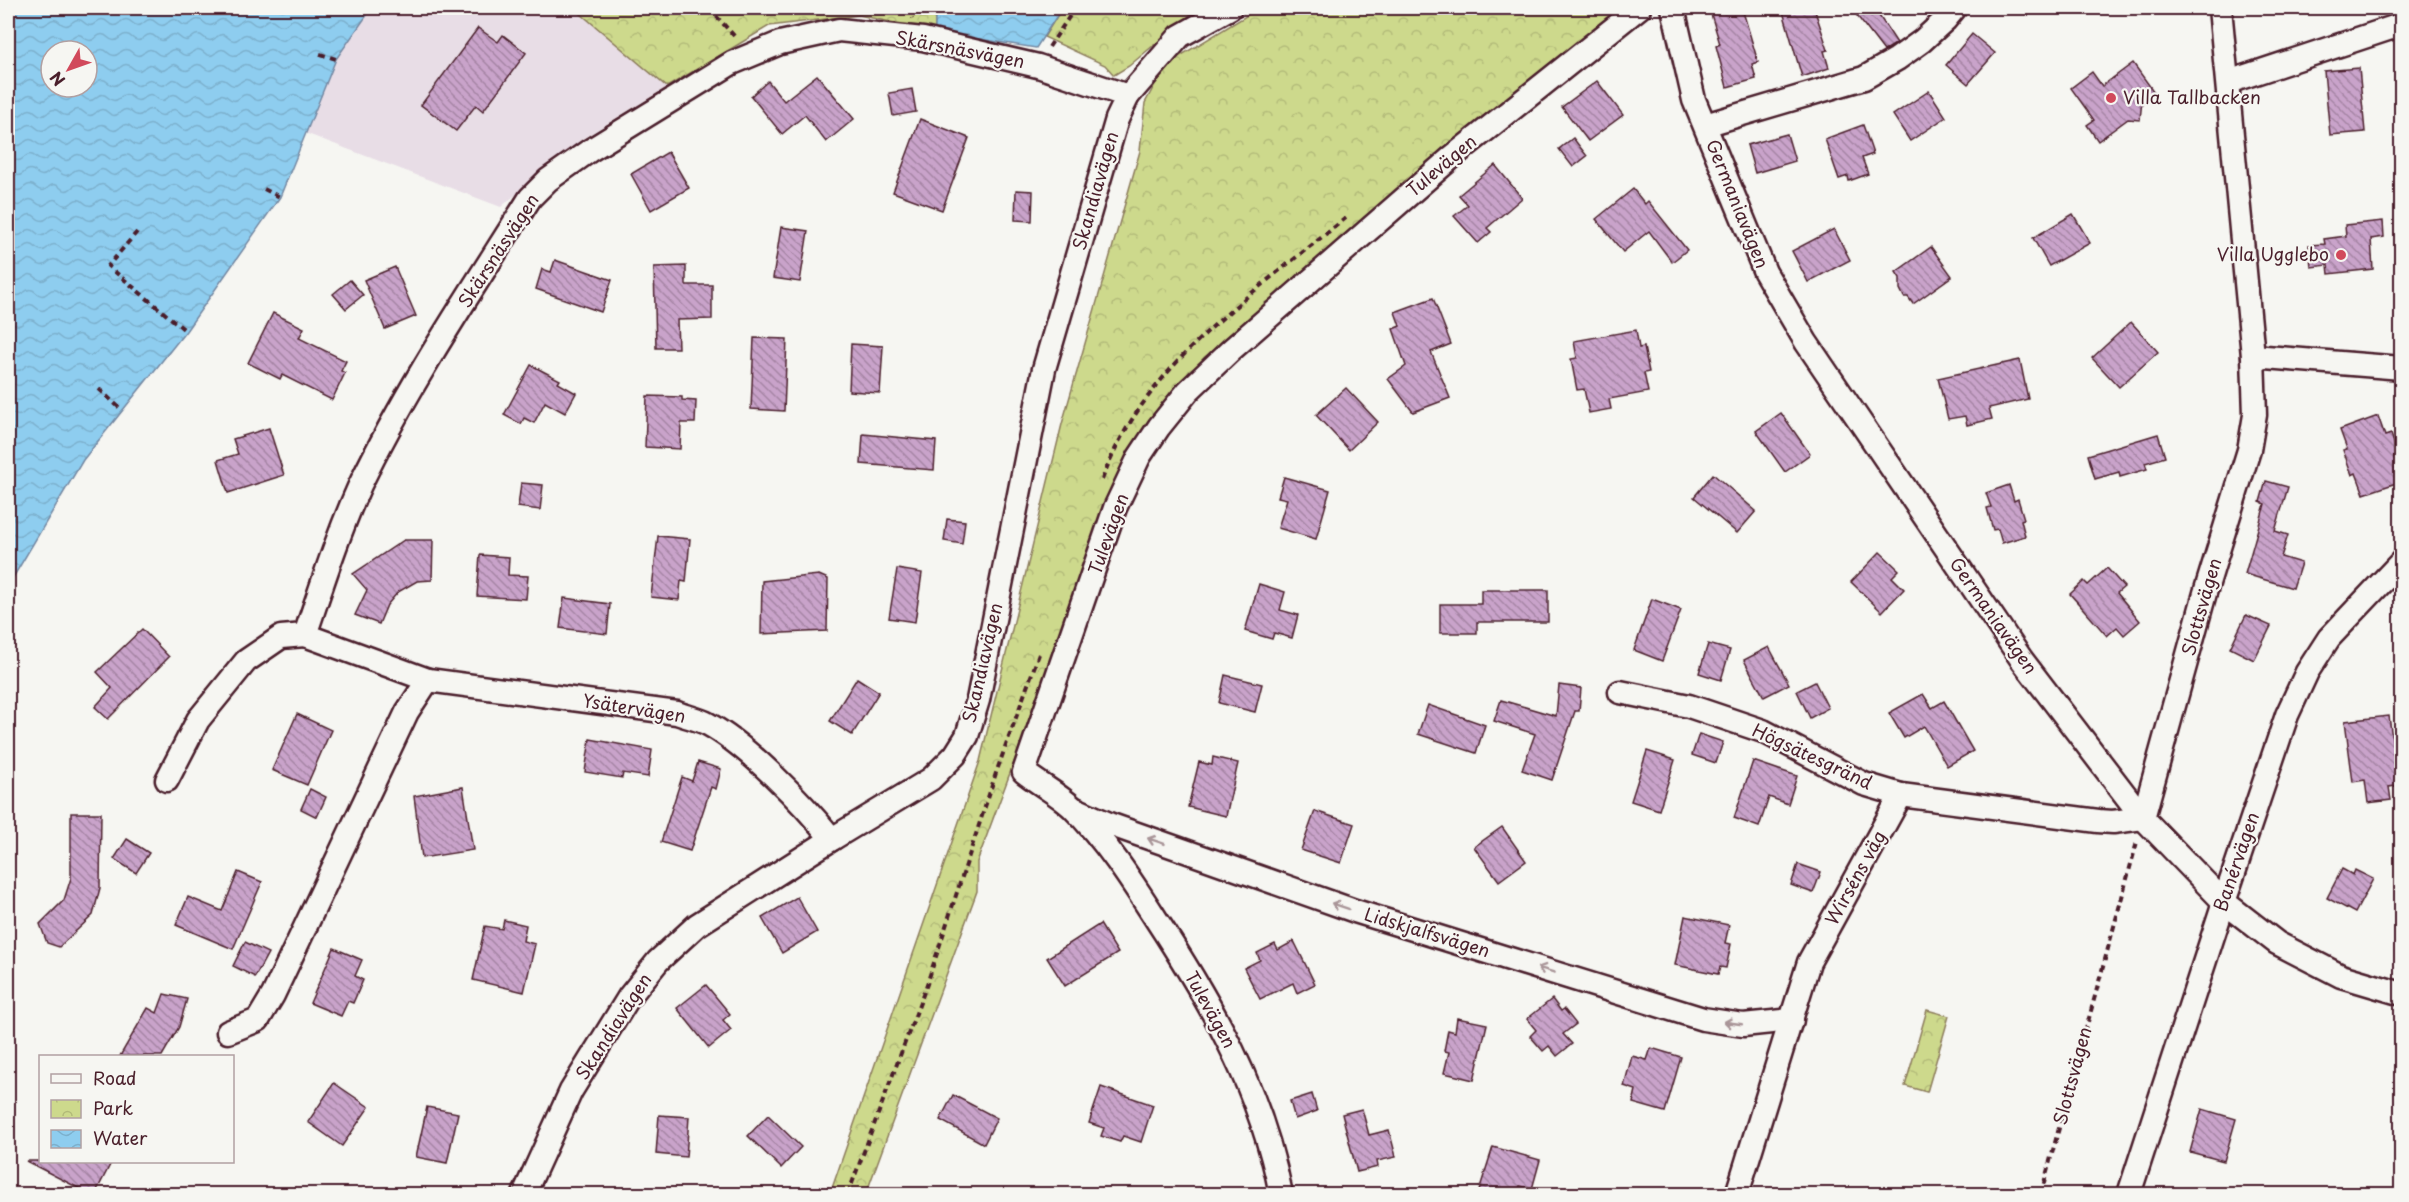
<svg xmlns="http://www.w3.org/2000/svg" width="2409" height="1202" font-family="'Playpen Sans',sans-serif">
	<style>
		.built { fill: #e8dde6 }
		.park { fill: url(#park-crowns); stroke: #8c7c5c; stroke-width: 1.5 }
		.water { fill: url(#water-waves); stroke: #7387a1; stroke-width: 1.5; fill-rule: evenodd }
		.building { fill: url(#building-back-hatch); stroke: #4a1f2b; stroke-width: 1.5 }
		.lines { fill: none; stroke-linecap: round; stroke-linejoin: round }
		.street-casing { stroke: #4a1f2b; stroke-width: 27 }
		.path { stroke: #4a1f2b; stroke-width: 4; stroke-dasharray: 6 4.5; stroke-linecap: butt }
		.street { stroke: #f6f6f2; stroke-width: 22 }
		.oneway { stroke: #a99598 }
		.poi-dot { fill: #d1495b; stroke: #f6f6f2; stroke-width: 2 }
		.labels { text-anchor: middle; stroke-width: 4.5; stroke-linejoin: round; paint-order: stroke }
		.street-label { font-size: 18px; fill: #4a1f2b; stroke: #f6f6f2 }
		.poi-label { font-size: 18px; fill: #4a1f2b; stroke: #f6f6f2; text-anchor: start }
	</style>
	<defs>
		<pattern id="park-crowns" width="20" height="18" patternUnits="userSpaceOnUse" patternTransform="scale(1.5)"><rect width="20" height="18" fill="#cdd98c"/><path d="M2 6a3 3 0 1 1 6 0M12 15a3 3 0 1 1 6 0" fill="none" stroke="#b2ba79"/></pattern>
		<pattern id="water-waves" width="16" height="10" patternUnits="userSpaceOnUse" patternTransform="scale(1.5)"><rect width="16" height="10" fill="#8ecdef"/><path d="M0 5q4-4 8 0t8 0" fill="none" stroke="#7cb0cd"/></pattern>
		<pattern id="building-back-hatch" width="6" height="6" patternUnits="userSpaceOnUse" patternTransform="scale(1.5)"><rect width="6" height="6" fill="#c9a3ca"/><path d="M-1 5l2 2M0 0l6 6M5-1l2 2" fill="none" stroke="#a584a4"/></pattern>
	</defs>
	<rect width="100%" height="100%" fill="#f6f6f2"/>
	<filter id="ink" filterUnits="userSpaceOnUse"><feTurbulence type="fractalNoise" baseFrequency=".0167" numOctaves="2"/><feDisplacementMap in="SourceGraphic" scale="12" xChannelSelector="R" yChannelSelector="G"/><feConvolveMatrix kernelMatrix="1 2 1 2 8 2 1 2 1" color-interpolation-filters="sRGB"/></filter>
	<g filter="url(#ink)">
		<path class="built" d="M372 8H574L667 87 582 139 501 207 305 133 336 59Z"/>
		<g class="park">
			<path d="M574 8H935V32L859 15 769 26 667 87Z"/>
			<path d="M1062 8H1198L1129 66 1114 75 1105 65 1044 37Z"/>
			<path d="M1259 8H1625L1213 354 1097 539 977 862V891L866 1194H830L980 761 1062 424 1140 151 1145 103 1159 77 1175 59Z"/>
			<path d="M1927 1010 1949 1016 1927 1092 1905 1086Z"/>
		</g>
		<g class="water">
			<path d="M8 8H372L336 59 280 197 186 331 83 460 8 586ZM51 51H87V87H51Z"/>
			<path d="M935 8H1062L1036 48 935 32Z"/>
		</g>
		<g class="building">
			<path d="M1732 8H1742L1758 62 1752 64 1756 79 1727 87 1716 46 1720 44 1711 14Z"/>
			<path d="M1782 8H1814L1828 50 1824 51 1829 68 1802 77Z"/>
			<path d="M1851 8H1874L1897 43 1884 51Z"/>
			<path d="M478 28 498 42 503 35 526 53 483 111 476 105 456 131 421 105Z"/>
			<path d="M1972 34 1995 53 1968 84 1946 65Z"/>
			<path d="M2133 63 2154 92 2142 100 2140 120 2128 119 2098 141 2087 125 2094 120 2071 88 2092 72 2102 86Z"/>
			<path d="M2359 68 2365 132 2330 135 2324 71Z"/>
			<path d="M817 75 854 119 826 142 805 115 782 134 751 96 768 81 784 101Z"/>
			<path d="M1597 81 1623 115 1588 141 1562 107Z"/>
			<path d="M912 89 916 112 893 116 889 93Z"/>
			<path d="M1929 91 1946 117 1910 141 1893 115Z"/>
			<path d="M920 119 969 138 942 210 893 192Z"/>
			<path d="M1863 125 1873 154 1862 158 1868 174 1849 181 1848 176 1839 179 1825 139Z"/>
			<path d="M1787 134 1795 161 1755 173 1747 145Z"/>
			<path d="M1573 138 1587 156 1573 167 1559 149Z"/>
			<path d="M668 152 689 188 651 210 631 174Z"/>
			<path d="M1495 165 1522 198 1487 228 1491 232 1478 243 1454 216 1468 205 1459 195Z"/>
			<path d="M1633 189 1645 204 1648 201 1687 250 1672 262 1649 231 1623 252 1596 219Z"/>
			<path d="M1016 190 1033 191 1032 221 1015 220Z"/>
			<path d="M2073 214 2090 243 2049 266 2033 238Z"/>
			<path d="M2383 221 2384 237 2371 239 2373 269 2329 274 2328 265 2311 267 2309 245 2325 244 2324 239 2346 236 2345 225Z"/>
			<path d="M781 227 808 231 800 282 773 278Z"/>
			<path d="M1834 229 1850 260 1808 282 1792 251Z"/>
			<path d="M1931 247 1952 276 1913 304 1908 297H1904L1900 289V278L1896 272Z"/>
			<path d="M555 260 612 280 601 312 536 289 542 269 551 272Z"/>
			<path d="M686 266V285H712V319L677 320 678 348H656L654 267Z"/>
			<path d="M395 267 416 316 385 329 364 280Z"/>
			<path d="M350 280 363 295 346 309 333 294Z"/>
			<path d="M1433 298 1451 344 1431 352 1450 398 1413 412 1388 379 1406 366 1393 329 1400 326 1395 312Z"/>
			<path d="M273 313 304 328 299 338 346 361 341 371 345 373 332 400 282 375 280 379 248 363Z"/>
			<path d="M2131 322 2158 352 2119 387 2092 358Z"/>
			<path d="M1636 330 1639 348 1644 347 1649 372 1644 373 1648 392 1609 399 1611 409 1589 413 1584 389 1577 390 1571 359 1577 358 1574 341Z"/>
			<path d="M754 338 787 339 784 411 751 409Z"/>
			<path d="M851 344 883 346 880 393 849 391Z"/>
			<path d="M2020 360 2028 399 1989 408 1992 419 1967 425 1965 416 1948 419 1938 378Z"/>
			<path d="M531 365 560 380 558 383 576 393 565 413 545 402 534 423 524 418 521 424 504 415Z"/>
			<path d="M1346 388 1378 422 1349 450 1316 415Z"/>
			<path d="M647 396 682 397V400L696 401 695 423H681L680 449 645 447Z"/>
			<path d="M1781 413 1810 454 1785 472 1756 431Z"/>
			<path d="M2378 416 2385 436 2391 434 2398 454 2394 456 2402 481 2364 494 2356 473 2352 475 2343 450 2347 449 2340 430Z"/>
			<path d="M269 428 284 475 228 493 218 460 238 454 233 439Z"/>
			<path d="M863 434 936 441 934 470 861 464Z"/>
			<path d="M2158 434 2165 457 2145 463 2147 469 2120 477 2119 472 2095 479 2088 455Z"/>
			<path d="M1713 474 1756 511 1737 533 1694 497Z"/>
			<path d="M1284 477 1330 490 1316 539 1278 528 1287 499 1278 497Z"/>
			<path d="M2266 481 2288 487 2275 531 2288 535 2281 557 2301 563 2293 588 2245 574 2265 504 2260 502Z"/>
			<path d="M521 483 543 485 540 510 518 507Z"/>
			<path d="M2009 485 2014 501 2018 499 2024 519 2021 520 2025 536 2002 543 1998 529 1993 530 1987 508 1991 507 1986 493Z"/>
			<path d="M947 519 965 521 962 544 944 541Z"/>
			<path d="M658 536 690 539 686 582 681 581 679 600 651 597Z"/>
			<path d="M404 540H433L432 580 417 581 398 592 387 605 379 624 355 615 367 590 353 574Z"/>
			<path d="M1880 552 1899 570 1892 577 1904 589 1882 612 1851 582Z"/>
			<path d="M480 555 509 557 508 575 528 576 526 599 477 596Z"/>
			<path d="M2107 568 2124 587 2117 593 2140 621 2124 635 2117 627 2107 636 2070 594 2084 581 2088 585Z"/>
			<path d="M897 569 922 573 915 622 889 618Z"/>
			<path d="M819 575 828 579 827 631 761 634 762 581Z"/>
			<path d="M1259 584 1285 592 1280 610 1298 615 1292 638 1274 633 1272 639 1245 631Z"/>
			<path d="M1481 590H1548V622H1477V633H1440V604H1481Z"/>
			<path d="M564 598 610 604 607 634 560 628Z"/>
			<path d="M1652 599 1681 610 1662 661 1634 650Z"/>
			<path d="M2246 615 2271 626 2254 660 2230 648Z"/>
			<path d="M142 629 169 657 108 719 95 707 112 688 97 672Z"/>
			<path d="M1708 644 1730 650 1721 680 1699 673Z"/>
			<path d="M1769 647 1789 684 1764 697 1744 660Z"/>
			<path d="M1225 675 1262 684 1255 712 1219 703Z"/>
			<path d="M857 678 879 692 852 735 830 721Z"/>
			<path d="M1815 682 1828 708 1810 718 1797 691Z"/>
			<path d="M1559 685 1581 688 1579 711H1575L1552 780 1522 770 1535 734 1494 721 1501 700 1556 716Z"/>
			<path d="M1923 694 1932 708 1944 701 1973 751 1947 766 1924 726 1904 738 1889 713Z"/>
			<path d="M1428 705 1485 725 1476 753 1418 734Z"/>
			<path d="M297 714 331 730 307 785 272 770Z"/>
			<path d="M2389 716 2394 754 2402 753V785L2389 787 2391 800 2368 803 2365 780 2353 782 2345 721Z"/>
			<path d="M1699 734 1723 742 1716 763 1692 755Z"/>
			<path d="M590 739 652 750 648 777 623 773 622 778 585 772Z"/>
			<path d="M1647 751 1675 760 1659 810 1631 801Z"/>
			<path d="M1213 757 1238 763 1226 816 1188 807 1199 762 1212 765Z"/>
			<path d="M1753 761 1797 776 1788 804 1769 797 1759 827 1734 818Z"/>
			<path d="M698 762 721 769 716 789 711 787 690 851 661 842 682 777 692 781Z"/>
			<path d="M463 787 473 850 422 858 414 796Z"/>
			<path d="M310 789 326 797 317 817 301 809Z"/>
			<path d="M1315 811 1354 824 1341 863 1301 850Z"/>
			<path d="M71 813H101L100 888 93 915 59 947 47 943 40 924 64 900 71 878Z"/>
			<path d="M1502 827 1526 861 1499 881 1474 847Z"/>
			<path d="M127 839 149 853 136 873 114 859Z"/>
			<path d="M1798 864 1821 872 1813 893 1791 885Z"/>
			<path d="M2342 869 2353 875 2355 870 2373 879 2355 913 2327 898Z"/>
			<path d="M238 872 262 882 233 949 176 925 188 897 222 911Z"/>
			<path d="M797 897 817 932 782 953 762 918Z"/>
			<path d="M1685 916 1729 925 1725 943 1731 944 1726 968 1720 967 1718 974 1675 965Z"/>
			<path d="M504 920 526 925 523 941 535 944 524 992 473 980 485 926 502 929Z"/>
			<path d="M1100 924 1118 953 1065 986 1047 958Z"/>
			<path d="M1294 941 1315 984 1297 993 1293 983 1260 999 1244 968 1260 960 1257 953 1275 944 1278 950Z"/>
			<path d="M245 942 268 953 255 977 233 966Z"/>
			<path d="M334 948 362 960 355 976 363 980 353 1003 348 1001 341 1016 310 1003Z"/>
			<path d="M706 985 730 1014 723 1020 731 1030 709 1048 677 1008Z"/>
			<path d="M164 994 187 999 179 1027 162 1056H120L148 1008 157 1013Z"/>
			<path d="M1552 999 1561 1011 1564 1009 1576 1024 1563 1034 1572 1044 1557 1056 1549 1046 1543 1051 1530 1036 1536 1030 1527 1019Z"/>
			<path d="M1457 1018 1487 1024 1474 1080 1444 1073 1449 1052 1444 1051 1448 1030 1455 1032Z"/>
			<path d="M1651 1048 1681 1057 1665 1112 1633 1103 1636 1090 1624 1086 1632 1056 1647 1060Z"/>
			<path d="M334 1083 369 1107 342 1146 308 1122Z"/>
			<path d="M1101 1087 1153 1105 1141 1142 1123 1136 1120 1142 1101 1136 1104 1128 1089 1123Z"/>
			<path d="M1312 1094 1317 1111 1295 1119 1290 1101Z"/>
			<path d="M953 1095 997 1118 984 1144 940 1120Z"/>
			<path d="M427 1107 458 1113 447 1163 416 1157Z"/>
			<path d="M1362 1109 1369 1135 1389 1130 1396 1157 1377 1161 1378 1167 1357 1172 1342 1114Z"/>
			<path d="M2202 1109 2236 1119 2224 1161 2190 1152Z"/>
			<path d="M659 1115 689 1117 686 1157 656 1154Z"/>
			<path d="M768 1115 801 1147 781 1168 748 1136Z"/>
			<path d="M1493 1147 1540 1160 1532 1189 1520 1186 1518 1194H1478Z"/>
			<path d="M26 1161H112L95 1194H90Z"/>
		</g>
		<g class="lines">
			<g class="street-casing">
				<g id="street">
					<path d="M1673 8 1694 100 1765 272 1806 342 2022 660 2143 818 2224 902 2277 943 2341 976 2402 994"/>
					<path d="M2228 82 2397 26"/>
					<path d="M1705 125 1864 78 1897 59 1922 41 1945 20 1955 8"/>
					<path d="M2253 356 2402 368"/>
					<path d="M305 635 428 680"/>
					<path d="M1620 692 1689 706 1763 731 1864 784 1901 795"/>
					<path d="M167 780 198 720 246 661 281 637 305 635C322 585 338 534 360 485 408 385 471 292 530 198L548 180 589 151 732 63 780 43 839 30 923 39 1038 66 1128 96"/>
					<path d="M1078 810 1109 824 1355 911 1703 1019 1743 1025 1792 1020"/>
					<path d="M228 1032 258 1020 273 995 407 712 428 680 677 713C687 717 699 719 708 724 748 746 803 803 832 839"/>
					<path d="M524 1194 571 1091 629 997 658 961 697 925 832 839 931 779 955 755 967 736 978 700 1044 369 1117 119 1128 96 1180 36 1230 8"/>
					<path d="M1281 1194C1261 1091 1213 1006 1156 919 1131 880 1105 840 1072 807 1058 794 1039 784 1024 772L1115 508 1139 457 1159 427 1188 391 1231 350 1452 157 1639 8"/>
					<path d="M1737 1194 1809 962 1901 795 2098 821 2113 822 2143 818 2205 593 2249 450 2255 415 2253 356 2220 8"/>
					<path d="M2129 1194 2224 902 2287 715 2307 672 2329 638 2402 561"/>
				</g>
			</g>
			<g class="path">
				<path d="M709 8 736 38"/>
				<path d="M908 8 913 18"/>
				<path d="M1049 47 1075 8"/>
				<path d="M320 54 336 59"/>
				<path d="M264 189 280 197"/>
				<path d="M137 232 108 266 186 331"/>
				<path d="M99 389 122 410"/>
				<path d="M1102 480C1144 364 1255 292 1347 217"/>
				<path d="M848 1194 927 984 996 773 1039 654"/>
				<path d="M2041 1194 2137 842"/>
			</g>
			<use href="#street" class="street"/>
		</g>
		<defs><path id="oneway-shaft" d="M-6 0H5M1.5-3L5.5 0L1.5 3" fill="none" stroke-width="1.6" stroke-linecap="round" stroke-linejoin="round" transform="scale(1.5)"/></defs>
		<g class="oneway">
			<use href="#oneway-shaft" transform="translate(1156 841) rotate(-161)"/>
			<use href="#oneway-shaft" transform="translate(1340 906) rotate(-161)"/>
			<use href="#oneway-shaft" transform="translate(1546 970) rotate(-163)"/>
			<use href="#oneway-shaft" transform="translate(1733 1023) rotate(-172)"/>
		</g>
	</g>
	<g class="poi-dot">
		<circle cx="2111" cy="98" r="6"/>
		<circle cx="2341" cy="255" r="6"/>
	</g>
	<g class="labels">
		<g class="street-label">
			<text transform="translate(960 50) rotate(11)" y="6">Skärsnäsvägen</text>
			<text transform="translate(1442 166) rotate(-40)" y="6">Tulevägen</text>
			<text transform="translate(1096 191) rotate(-74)" y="6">Skandiavägen</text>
			<text transform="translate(1737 204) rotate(68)" y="6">Germaniavägen</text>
			<text transform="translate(499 251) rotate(-57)" y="6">Skärsnäsvägen</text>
			<text transform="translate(1109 534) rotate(-70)" y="6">Tulevägen</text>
			<text transform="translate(2202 607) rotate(-74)" y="6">Slottsvägen</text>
			<text transform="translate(1993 616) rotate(55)" y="6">Germaniavägen</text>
			<text transform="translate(983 663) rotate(-77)" y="6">Skandiavägen</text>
			<text transform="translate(634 709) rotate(9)" y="6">Ysätervägen</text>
			<text transform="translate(1812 757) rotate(25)" y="6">Högsätesgränd</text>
			<text transform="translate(2237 862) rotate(-71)" y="6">Banérvägen</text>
			<text transform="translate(1856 878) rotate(-61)" y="6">Wirséns väg</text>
			<text transform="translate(1427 933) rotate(17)" y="6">Lidskjalfsvägen</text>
			<text transform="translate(1210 1010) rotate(61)" y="6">Tulevägen</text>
			<text transform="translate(614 1027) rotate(-57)" y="6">Skandiavägen</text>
			<text transform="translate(2073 1076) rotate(-75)" y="6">Slottsvägen</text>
		</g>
		<g class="poi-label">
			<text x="2123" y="104">Villa Tallbacken</text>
			<text x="2329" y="261" text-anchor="end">Villa Ugglebo</text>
		</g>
	</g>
	<rect width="2409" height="1202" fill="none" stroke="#f6f6f2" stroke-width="30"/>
	<rect x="15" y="15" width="2379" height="1172" fill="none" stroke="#4a1f2b" stroke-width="2" filter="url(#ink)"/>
	<rect x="39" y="1055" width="195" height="108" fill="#f6f6f2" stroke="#b1a0a2" stroke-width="1.5"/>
	<rect x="51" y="1074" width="30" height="9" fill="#f6f6f2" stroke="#b1a0a2" stroke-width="1.5"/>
	<text x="93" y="1085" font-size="18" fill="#4a1f2b">Road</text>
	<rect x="51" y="1100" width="30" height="18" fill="url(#park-crowns)" stroke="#b1a0a2" stroke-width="1.5"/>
	<text x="93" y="1115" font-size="18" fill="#4a1f2b">Park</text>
	<rect x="51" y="1130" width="30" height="18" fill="url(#water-waves)" stroke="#b1a0a2" stroke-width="1.5"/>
	<text x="93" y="1145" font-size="18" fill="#4a1f2b">Water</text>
	<g transform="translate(69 69) rotate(230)"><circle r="28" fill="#f6f6f2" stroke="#b1a0a2" stroke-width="1.5"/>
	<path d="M0-4.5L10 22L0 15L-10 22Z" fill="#d1495b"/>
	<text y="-9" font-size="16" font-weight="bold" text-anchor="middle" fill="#4a1f2b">N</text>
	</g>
</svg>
